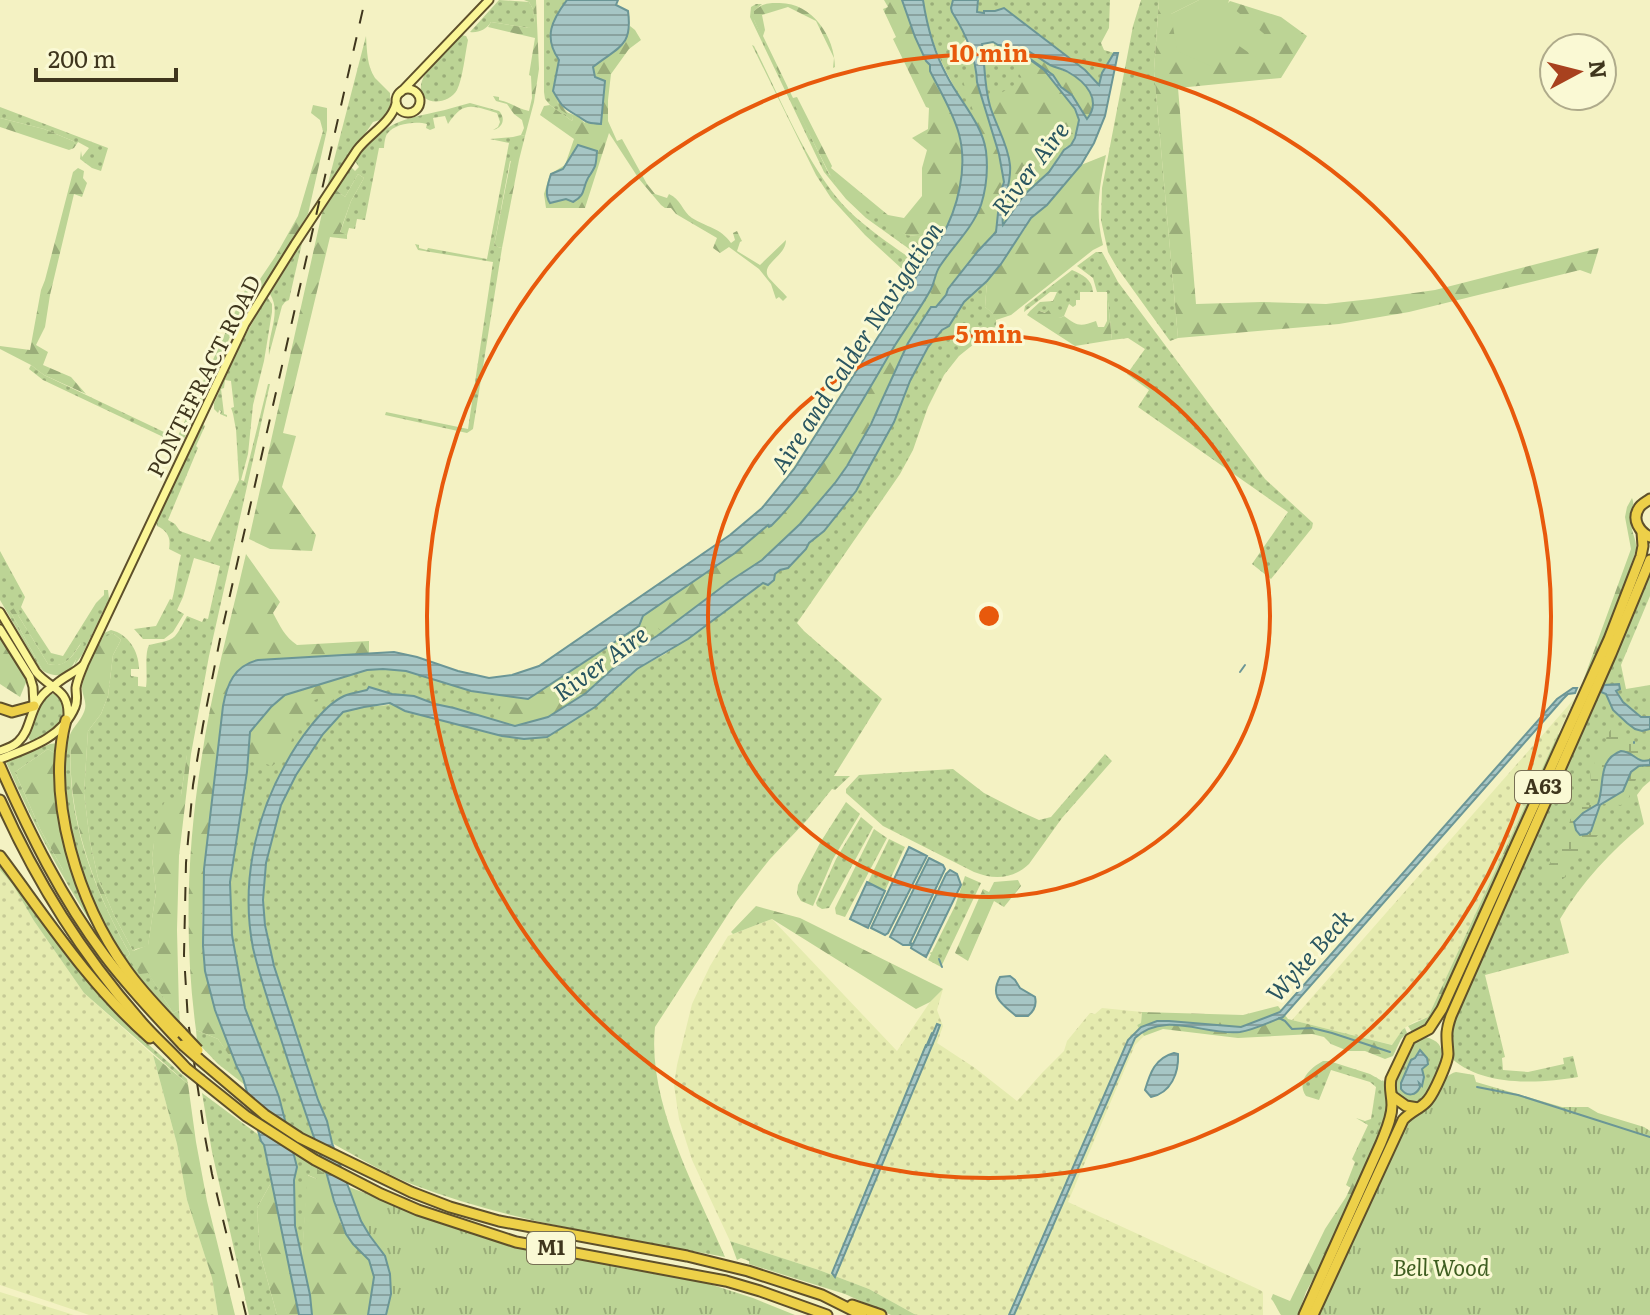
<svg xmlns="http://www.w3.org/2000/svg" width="1650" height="1315" font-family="Literata,serif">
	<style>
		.farmland { fill: url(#farmland-dots) }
		.grass { fill: url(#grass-dots); fill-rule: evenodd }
		.forest { fill: url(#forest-firs) }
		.wetland { fill: url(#wetland-marsh) }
		.park { fill: url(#park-tufts) }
		.pitch { fill: #bcd495 }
		.water { fill: url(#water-rules); stroke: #6b9696; stroke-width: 2; fill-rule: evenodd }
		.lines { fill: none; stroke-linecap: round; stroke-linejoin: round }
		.stream { stroke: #6b9696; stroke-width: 2 }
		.major-casing { stroke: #5e502b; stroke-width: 11 }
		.highway-casing { stroke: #5e502b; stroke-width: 13 }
		.major { stroke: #fbf697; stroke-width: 7 }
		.highway { stroke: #edd049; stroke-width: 9 }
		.rail { stroke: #3f361d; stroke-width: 2; stroke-dasharray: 14 14; stroke-linecap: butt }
		.highway-bridge-casing { stroke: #5e502b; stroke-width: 13; stroke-linecap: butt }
		.highway-bridge { stroke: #edd049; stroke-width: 9 }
		.ring { fill: none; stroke: #e8590c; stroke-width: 4 }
		.labels { text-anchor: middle; stroke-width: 6; stroke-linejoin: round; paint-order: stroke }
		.shield { fill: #faf9d4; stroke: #777054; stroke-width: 2 }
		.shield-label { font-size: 20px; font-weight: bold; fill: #3f361d }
		.street-label { font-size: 22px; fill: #3f361d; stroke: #faf9d4 }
		.park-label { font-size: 22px; font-style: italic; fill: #3f5e21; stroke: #faf9d4 }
		.water-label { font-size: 24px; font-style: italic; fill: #2a5661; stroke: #faf9d4 }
		.centre { fill: #e8590c; stroke: #faf9d4; stroke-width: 4 }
		.ring-label { font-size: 24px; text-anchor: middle; font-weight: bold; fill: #e8590c; stroke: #faf9d4; stroke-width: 6; stroke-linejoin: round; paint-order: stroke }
	</style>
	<defs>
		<pattern id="farmland-dots" width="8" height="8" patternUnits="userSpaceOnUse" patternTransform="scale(2)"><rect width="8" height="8" fill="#e5ebaf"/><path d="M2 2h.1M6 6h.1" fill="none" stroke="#c6ca96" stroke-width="1.8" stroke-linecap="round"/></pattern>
		<pattern id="grass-dots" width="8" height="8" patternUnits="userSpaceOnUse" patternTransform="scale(2)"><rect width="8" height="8" fill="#bcd495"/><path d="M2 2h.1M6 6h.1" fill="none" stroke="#9aad79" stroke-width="1.8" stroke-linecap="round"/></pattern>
		<pattern id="forest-firs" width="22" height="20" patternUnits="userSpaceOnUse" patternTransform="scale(2)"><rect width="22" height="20" fill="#bcd495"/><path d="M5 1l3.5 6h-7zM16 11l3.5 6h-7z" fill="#9aad79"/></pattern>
		<pattern id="wetland-marsh" width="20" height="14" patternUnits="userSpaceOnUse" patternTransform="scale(2)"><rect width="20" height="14" fill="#bcd495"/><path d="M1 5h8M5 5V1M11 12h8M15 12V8" fill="none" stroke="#9aad79"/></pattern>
		<pattern id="park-tufts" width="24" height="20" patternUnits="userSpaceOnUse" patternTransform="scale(2)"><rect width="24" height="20" fill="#bcd495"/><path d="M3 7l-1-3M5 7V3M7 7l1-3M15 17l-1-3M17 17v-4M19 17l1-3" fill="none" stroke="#9aad79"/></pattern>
		<pattern id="water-rules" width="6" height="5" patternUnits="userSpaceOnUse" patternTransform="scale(2)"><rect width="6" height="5" fill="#a6c6c5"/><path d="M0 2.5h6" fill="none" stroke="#89a29f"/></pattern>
	</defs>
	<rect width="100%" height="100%" fill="#f4f2c3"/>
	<g class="farmland">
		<path d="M1575 698 1428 1017 1414 1022 1403 1029 1393 1045 1292 1020Z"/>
		<path d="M0 870 13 885 34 921 84 993 153 1055 177 1144 187 1200 212 1278 218 1315H89L0 1285Z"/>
		<path d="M772 919 897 1051 930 1002 943 989 937 1010 943 1026 937 1043 975 1068 1017 1101 1042 1073 1064 1051 1067 1041 1090 1013 1095 1014 1102 1008 1142 1012 1141 1023 1137 1025 1144 1036 1135 1045 1068 1202 1260 1290 1263 1292V1315H916L869 1289 819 1270 730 1241 692 1160 679 1119 674 1085 677 1065 692 1004 710 966 728 936Z"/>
		<path d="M0 1292 74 1315H0Z"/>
	</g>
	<g class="grass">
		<path d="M499 0 529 2 533 9 535 23 529 28 491 22C486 30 478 33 470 32Z"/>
		<path d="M544 0H567C552 18 545 40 559 60L553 90 558 99 557 102 573 118 572 121 550 105 545 99 544 92Z"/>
		<path d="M923 0H953L952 3 967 38 956 49 957 59 995 54 994 44 1002 46 1053 87 981 127 977 125C952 84 930 49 923 0Z"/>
		<path d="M978 0H1110L1109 28 1101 43 1104 50 1114 53 1102 73 1100 84 1099 85 1085 70 1004 8 995 11H985L984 13 976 12Z"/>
		<path d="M1141 0H1159L1154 71 1178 338 1170 341 1116 266 1108 252 1101 220 1102 188 1133 26Z"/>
		<path d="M756 4H762L754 11V20L829 174 906 235 941 238 926 261 866 218 846 199 824 172 750 17 751 7Z"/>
		<path d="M461 35 466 36 468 40C465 54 463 78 457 90 449 105 418 107 421 85 425 65 447 49 461 35Z"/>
		<path d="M366 36C367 51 367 66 375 78 380 83 385 88 390 93V109L383 119 373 122 326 191Z"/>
		<path d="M752 45 754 46C781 99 808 169 849 211 871 232 897 249 923 267L914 280 865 235 831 198 816 175Z"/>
		<path d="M470 103 499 111C506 118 503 128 493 130L498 127 500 122 497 113C471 105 463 101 448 124L445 116 433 118 435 128 430 130 426 128 427 124C416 121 395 123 387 134 385 137 384 145 384 148H379L365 220 357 219 355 229 349 228 347 235 340 233 351 201 364 178 358 174 345 197 336 190 351 167 355 171 359 167 355 161C384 121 400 120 445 110 453 108 461 105 470 103Z"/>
		<path d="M0 107 108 148 101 171 92 168 80 159 81 151 82 157 89 148 78 142 76 145 73 141 44 129 0 118Z"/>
		<path d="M521 135 525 136 519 160 510 161 494 246 502 248 473 429 467 433 385 415 386 412 468 429 493 262 418 250 415 244 419 245V248L427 250 428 248 487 259 509 143 490 139 513 137Z"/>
		<path d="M302 243 289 300 285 302 282 306 269 355C267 334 282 313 270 294Z"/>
		<path d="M1096 252H1102L1118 282 1265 479 1313 523 1312 528 1271 579 1252 564 1288 512 1138 407 1149 390 1127 374 1145 349 1128 338 1112 340 1107 292H1097L1093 278 1077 266Z"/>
		<path d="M1072 270C1083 275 1092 279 1093 292H1080V300H1076V305L1073 307 1069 304 1064 316 1060 318 1040 311H1030L1040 302 1053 301 1057 292H1050L1024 312 1025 306Z"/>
		<path d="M987 281 985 307C992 312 999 318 995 327L959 356 944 375 928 407 913 450 900 474 797 623 804 631 882 699 834 776H850L835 790 832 789 807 820 770 859 736 902 655 1027C647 1103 696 1188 725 1257 621 1237 513 1223 414 1185 386 1174 359 1158 332 1143L327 1121 318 1100 274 966 263 911 266 863 281 805 296 775 322 734 343 712 364 707 389 705 390 703 405 711 502 736 555 732 595 707 637 669 665 654 747 596 780 570 788 567 806 549 809 543 824 531 856 491 871 464 894 422 910 381 928 347 943 330 949 326 964 302Z"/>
		<path d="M933 285 932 306 908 343 858 447 835 483 800 524 657 636 631 652 586 693 549 716 503 723 454 708 435 704 414 696 392 694 369 688 367 690C362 691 355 692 350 694 325 703 301 738 288 760 255 816 240 884 253 948 260 978 270 1007 280 1036 295 1083 311 1129 327 1175L318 1170 317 1179 308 1175 302 1257 295 1226 279 1097 252 1030 242 999 232 935 230 882 249 747 291 692 355 674 362 670 395 669 406 671 471 691 528 699 639 626 643 616 735 553 782 515 805 488 856 411Z"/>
		<path d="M267 297 272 304V312L264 361 253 405 248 454 241 480 244 481 268 384H270L209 656 191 754 187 755 181 795 154 843 152 858 156 892 148 946 136 949 133 951 114 915 98 878 90 842 84 793 88 731 101 714 108 696 113 655 121 640 113 633 102 640 104 633 111 630C128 634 139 651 139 669H131V676L138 677V686L146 687C148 675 144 655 149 645 176 639 173 642 187 616L202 622 204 618 208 619 220 566 194 558 183 597 177 610 184 614 173 632 164 639H143L134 629 156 626 170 599 172 600C176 586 177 570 181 555L169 549C171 538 168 531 157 526L156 522 203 424 205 426 196 446 198 448 168 520 175 524 180 531 210 542 239 480 236 429C234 421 234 415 231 408L234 407 231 381 225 380 224 388 221 389 224 414 227 415V417L220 414 221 411 219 410 218 413 214 409V403L241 343Z"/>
		<path d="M31 365 44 375 183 441 176 443 43 380 29 369Z"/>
		<path d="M0 551 25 597 21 607 51 653 63 656 96 603 104 595V590H108L109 599 82 655 74 666 81 643C72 656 66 669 48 664L18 615 10 611 43 671 39 667 0 600Z"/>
		<path d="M1650 560V596L1621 665 1626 689 1650 685V781L1643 787 1637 795 1644 824C1611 851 1582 882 1560 919L1569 953 1485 975 1505 1057 1502 1058 1503 1070 1528 1072 1564 1064 1563 1058 1573 1056 1578 1077C1537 1084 1479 1087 1448 1055L1445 1038Z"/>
		<path d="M49 694H54L60 699C70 722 52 734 32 743L28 737C35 723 36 705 49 694Z"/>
		<path d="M58 743C54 823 76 891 116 959 72 898 36 831 6 762L50 744ZM48 749 56 754 55 777 58 803 71 870H63L41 831 15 772Z"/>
		<path d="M67 746H71C66 818 95 892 130 954L127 957 148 972 173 1013 179 1010 180 1025C157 999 131 973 113 943 78 884 59 813 67 746Z"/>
		<path d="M1105 754 1112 761 1062 818 1029 864C1013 879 994 880 974 872L883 826 846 793V789L859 775 953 769 984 793 1019 811 1039 820 1051 817Z"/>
		<path d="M846 802 860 814 833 859 813 906 801 901 797 894 798 885 820 843Z"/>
		<path d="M861 817 873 827 829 908 822 909 817 906 816 903 836 859Z"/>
		<path d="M874 829 887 838 845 917 836 914 835 908Z"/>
		<path d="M889 839 905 847 868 928 850 919Z"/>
		<path d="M0 862 96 990 148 1044 187 1079 188 1084 84 993 34 921 13 885 0 870Z"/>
		<path d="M965 876 981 883 941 967 928 960 931 954 929 953 932 952 955 906Z"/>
		<path d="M196 1030 218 1039 240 1070 245 1085 218 1064 197 1042Z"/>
		<path d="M1425 1037C1452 1043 1440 1064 1432 1081 1430 1086 1427 1094 1423 1099 1418 1103 1416 1102 1410 1104L1396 1094 1394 1083 1411 1045Z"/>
		<path d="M1323 1061H1329L1370 1074 1382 1081 1383 1080 1386 1085 1390 1106 1355 1190 1346 1185 1355 1162 1352 1159 1368 1125 1356 1118 1365 1121 1371 1119 1376 1087 1370 1082 1331 1070 1319 1100 1306 1096C1296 1081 1310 1068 1323 1061Z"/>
		<path d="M202 1093 260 1136 261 1141 264 1144 272 1181 257 1208 260 1253 277 1315H249L212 1152Z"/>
		<path d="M730 1241 819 1270 869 1289 916 1315H891L845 1294 749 1264V1261L741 1258 737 1260Z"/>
	</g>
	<g class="forest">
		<path d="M524 0H536L539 69 534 102 525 136 521 135 524 128 522 120 514 114 507 104 496 101 493 96 499 97V100C510 102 518 109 529 111L532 98 531 76 529 75 535 38 488 27 491 22 529 28 531 23H535L533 9 529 2Z"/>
		<path d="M884 0H902L926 60 930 65V71C940 91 953 112 959 134 969 167 958 209 941 238L906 235 847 199 829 173 771 58 754 20V11C762 4 766 3 777 3 811 1 835 36 835 67L833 68 834 58 816 21 788 7 762 15 765 30 763 36 793 98 797 97 832 166 831 168 888 215 904 218 922 196V168L927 150 912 138 928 129 929 108 926 107 893 39 896 37 883 9 888 7Z"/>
		<path d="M1159 0H1199L1171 14 1227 4 1230 1 1281 17 1307 36 1281 78 1178 88 1196 304 1262 302 1326 304 1371 299 1435 290 1599 248 1591 274 1580 270 1409 312 1339 324 1178 338 1154 71Z"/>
		<path d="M630 26 635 30 641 40 629 49 611 74 608 100V121L617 141 622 139 647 184 655 194 667 198 669 194C681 199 682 211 692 218 706 227 721 228 731 243L735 240 733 233 737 231 742 241 740 242 737 251 760 265 786 240C786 257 759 264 769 278 775 285 782 291 787 297L783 301 779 297 776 299 771 284 759 269 729 247 720 253 713 248 717 238 676 214 671 208H665L661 205 639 179 609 133 585 208H546L544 194 550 174 565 165 574 139 540 115 544 106 550 105 572 121 573 118 561 110 557 102 558 99 566 112 577 116 585 123 595 77 593 67 624 44Z"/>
		<path d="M1003 41 1013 42 1018 47 1036 54 1052 66 1069 73 1079 80 1089 89 1093 97V111L1078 128 1071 145 1066 147 1058 157 1049 172 1024 195 1003 225 978 251 948 289 946 295 935 307H931C931 296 932 286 935 276 940 260 961 240 971 225 1002 174 979 131 963 81L976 80 987 89 989 100 1023 80 1000 43Z"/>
		<path d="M313 105 327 108V130L308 214 243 321 240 320 252 291 275 257 298 216 323 131 320 120 311 113Z"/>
		<path d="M0 118 44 129 73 141 76 145 74 148 69 150 0 127Z"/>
		<path d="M1106 155C1099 188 1095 212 1103 245L1093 250 1011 315 996 320 992 313 985 307 987 281 1025 229 1031 218 1062 187 1081 165Z"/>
		<path d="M511 160H519L502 248 494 246Z"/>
		<path d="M78 168 84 171 83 178 87 183 82 197 74 194 50 295 45 327 36 345 48 352 43 365 71 377 86 394 44 375 31 365 0 349V346L30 350 41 290 45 280 73 172Z"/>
		<path d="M358 174 364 178 351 201 340 232 347 235V239L330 237 283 433 296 436 282 487 316 535 312 551 270 549 249 539 322 213 336 190 345 197Z"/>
		<path d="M246 288 249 289 225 349V353L183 441 177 438Z"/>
		<path d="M1107 292 1112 340 1075 346 1027 315 1030 311 1037 310 1045 313 1049 310 1060 318 1064 316C1077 326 1080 327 1096 321L1098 327H1104L1107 321Z"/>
		<path d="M907 325 916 332 908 343 899 360 882 400 858 447 835 483 800 524 762 560 730 581 663 632 643 616 735 553 768 525 771 526C825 473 868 391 907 325Z"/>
		<path d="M1632 498C1636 508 1630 513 1631 524 1632 534 1637 540 1636 550L1614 615 1589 675 1583 681 1631 549 1625 517 1627 507Z"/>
		<path d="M246 554 280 602 273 613C280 626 285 637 297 645L369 641V653L258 660C243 664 237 673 228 685L204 869 202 921 205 971 215 1010 237 1067 218 1039 196 1030C184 942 187 850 201 762 211 692 230 623 246 554Z"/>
		<path d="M17 606 20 613 18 615 48 664C66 669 73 655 82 642L84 644C74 662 69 685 43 671L10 611Z"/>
		<path d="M113 633 121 640 113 655 108 696 101 714 88 731 84 793 90 842 98 878 114 915 133 951 148 945 156 892 152 858 157 819 165 801 181 795 187 754H191L179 856 177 930 179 1010 173 1013 148 973 140 974 127 957 130 954C95 892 67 818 71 746H67C70 727 78 726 84 712 88 702 82 696 82 687 83 678 96 646 102 639 105 636 110 635 113 633Z"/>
		<path d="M0 638 27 680 20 697 0 684Z"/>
		<path d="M596 662 598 683C579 700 541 726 514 726 508 726 501 723 496 721L504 695 528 699 560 678 567 677Z"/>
		<path d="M343 678 345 685 311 702 313 704 332 696 334 699C303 719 297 716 288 754L272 766 249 758 250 732 276 701 291 692Z"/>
		<path d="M1558 734 1562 737 1469 944C1447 975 1450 1016 1412 1032L1408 1026 1428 1017Z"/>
		<path d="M48 749 56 754C55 794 63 831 72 870H63L41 831 15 772Z"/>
		<path d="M1018 880 1021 886 1004 907 994 901 968 961 955 953 983 889 989 892 994 882Z"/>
		<path d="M756 906 800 918 943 989 930 1002 916 1009 772 919 733 934 731 932Z"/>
		<path d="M1278 1006 1288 1019 1392 1045 1403 1029 1405 1028 1407 1033 1401 1039 1393 1056 1385 1059 1365 1051H1348L1331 1044 1324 1037 1312 1034 1238 1038 1163 1029 1144 1036 1137 1025 1141 1023 1142 1012 1243 1015Z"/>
		<path d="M153 1055 188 1084 196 1142 207 1201 235 1315H218L212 1278 187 1200 177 1144Z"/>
		<path d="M1376 1077C1388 1089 1389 1109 1384 1124L1323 1261 1306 1292 1298 1315H1281C1278 1311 1274 1301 1271 1299L1273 1294 1290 1301 1325 1229 1346 1197 1386 1112 1379 1083 1374 1078Z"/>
		<path d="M317 1169 327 1175C332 1195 337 1217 347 1236 352 1245 363 1250 369 1259 378 1275 371 1298 368 1315H312L310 1295 302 1257 307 1175 317 1179Z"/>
		<path d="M272 1181 299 1315H277L260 1253 257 1208Z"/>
	</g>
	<path class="wetland" d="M1612 729 1620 731 1636 743 1642 758 1645 759 1650 758V760C1642 762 1639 761 1634 755L1601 797 1598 804 1583 813 1594 825 1600 805C1605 801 1612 798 1617 794 1630 782 1629 765 1650 765V768L1644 766 1640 769 1627 802 1621 805 1603 804C1597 814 1605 825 1598 835 1593 842 1584 846 1579 853 1572 862 1568 872 1562 881L1551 883 1546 879 1545 870 1558 852 1574 811 1582 805H1594L1600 796C1584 780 1590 764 1606 749 1605 742 1606 733 1612 729Z"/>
	<g class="park">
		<path d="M1456 1072 1474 1075 1476 1082 1562 1107H1588L1598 1113 1644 1127 1650 1131V1315H1316L1403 1127C1412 1114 1425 1113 1433 1102 1442 1090 1441 1076 1456 1072Z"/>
		<path d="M349 1187 470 1233 697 1280 753 1298 795 1315H381L387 1295Z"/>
	</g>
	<path class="pitch" d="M1199 0H1229L1228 4 1268 37 1255 57 1232 41 1211 66 1177 51 1171 14Z"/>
	<g class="water">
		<path d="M567 0H618L616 5 628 11C633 47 618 47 593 67L595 77 605 81 601 124C584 123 588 122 576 115 562 107 561 105 553 91L559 60C543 37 552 20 567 0Z"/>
		<path d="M902 0H923C927 26 934 52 947 76 959 100 982 123 986 151 988 168 986 189 981 205 972 229 953 246 940 266 935 273 935 281 931 289 920 310 904 330 892 350 856 411 821 476 771 526L769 527 768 525 735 553 643 616 639 626 528 699 471 691 406 671 383 669 367 670 285 695 271 707 250 732 247 772 230 882 232 935 245 1008 279 1097 297 1167 294 1180 295 1226 310 1295 312 1315H299L264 1145 261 1141 243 1078 237 1067 215 1010 205 971 203 946 204 869 223 706C227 684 234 666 258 660L394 652 417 657 458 671 489 678 512 675 539 666 730 535 762 508 794 469 941 238C958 208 968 168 959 134 953 112 940 91 930 71V65L926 61 915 37Z"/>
		<path d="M953 0H978L977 12 984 13V11H995L1004 8 1085 70 1099 85 1102 73 1114 53H1118L1105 116 1094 143 1081 165 1047 205 1031 218 1001 264 987 281 964 302 949 326 942 330 928 347 910 381 894 422 856 491 824 531 809 543 806 549 788 568 780 570 775 574 774 580 768 585 763 583 688 639 637 669 595 707 547 737 524 739 502 736 405 711 390 703 364 707 343 712 323 734 296 775 281 805 266 863 263 900 265 925 274 966 318 1100 327 1121 332 1143 361 1221 370 1236 385 1256 390 1274 391 1294 386 1315H368L374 1277 369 1260 353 1244 346 1234 334 1201 327 1175C311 1129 295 1083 280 1036 270 1007 260 978 253 948 241 886 254 820 285 765 296 744 322 706 344 696 351 693 360 692 367 690L369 687 392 694 414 696 435 704 454 708 515 726 548 717 586 693 631 652 657 636 730 581 762 560 800 524 835 483 847 466 871 424 908 343 931 307H936L946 295 948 289 978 251 996 232 1000 194 1004 182 999 154 977 82C976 56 966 34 952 12L951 8ZM993 42 998 45 1007 46 1018 51 1044 70 1075 109 1079 120 1075 138 1071 145 1064 150 1049 172 1024 195 1003 225C1000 206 1012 185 1010 165 1008 144 996 126 990 106 984 86 985 64 982 44ZM1022 48C1033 53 1040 59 1050 65 1056 68 1063 69 1068 72 1086 82 1102 100 1087 119L1072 95 1061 87 1053 75 1019 51V49Z"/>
		<path d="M578 145 597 151C596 166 596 166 588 178 582 189 586 195 573 202L566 199 550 203C544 194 548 184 551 174L563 169Z"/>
		<path d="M1619 684 1620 689 1616 691 1623 702 1641 717H1650V729L1642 731 1635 729 1627 723 1613 710 1606 694 1601 692 1604 685Z"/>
		<path d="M1573 688H1577L1575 693 1568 694 1563 699 1283 1017C1269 1022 1254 1030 1240 1032 1205 1036 1165 1010 1135 1038L1014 1315H1009L1128 1040 1141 1027 1157 1021H1169L1241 1027 1280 1012 1557 699Z"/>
		<path d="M1621 751C1635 752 1636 764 1650 760V765L1639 766 1631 772 1623 791 1600 805 1591 831 1587 834 1580 835 1576 830 1574 822 1583 813 1598 804C1605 784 1597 760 1621 751Z"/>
		<path d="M909 847 927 856 888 933 885 935 871 928Z"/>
		<path d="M929 858 943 865 945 869 910 943 913 944 946 874 950 870 957 874 961 885 926 957 911 948 912 945H903L890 937Z"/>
		<path d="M867 882 885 891 868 928 850 919Z"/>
		<path d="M1010 976 1015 980 1020 988 1035 997C1037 1005 1034 1011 1028 1016H1016C1002 1004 989 997 1000 977Z"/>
		<path d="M937 1024 940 1025 936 1036 835 1277 832 1273 926 1045H928Z"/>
		<path d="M1420 1050 1427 1058 1428 1064 1422 1069 1424 1077 1422 1086 1419 1083 1420 1087C1416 1096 1407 1097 1401 1089V1083L1411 1060 1415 1058Z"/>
		<path d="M1174 1053 1178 1054C1179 1073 1171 1093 1151 1097L1145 1090C1150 1073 1155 1058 1174 1053Z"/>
	</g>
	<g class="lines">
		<g class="stream">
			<path d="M1240 672 1245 665"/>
			<path d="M1634 742V743"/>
			<path d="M939 959 942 967"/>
			<path d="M1279 1018 1285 1021 1292 1029 1312 1028 1332 1033 1390 1052"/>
			<path d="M926 1047 932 1033"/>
			<path d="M1477 1087 1518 1095 1650 1137"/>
		</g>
		<g class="major-casing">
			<g id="major">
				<circle cx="408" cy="101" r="12"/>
				<path d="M401 92 489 0"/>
				<path d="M0 612 36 672C51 690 69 688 68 716"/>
				<path d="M0 629 30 677 33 687 34 705"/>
				<path d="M53 687C61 678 73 674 82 666"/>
				<path d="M0 751C6 749 13 747 18 742 34 727 27 704 52 687"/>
				<path d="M0 759C29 748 62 738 75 707 78 700 76 695 76 688 77 680 81 672 84 664L245 324 295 244 357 150C370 133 390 124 396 104"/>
			</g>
		</g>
		<g class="highway-casing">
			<g id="highway">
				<path d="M1650 499C1646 502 1641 504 1639 508 1631 520 1640 532 1650 537"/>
				<path d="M0 708 12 712 34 706"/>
				<path d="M66 720C45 799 79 904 126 969 142 992 162 1012 182 1033"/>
				<path d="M0 766C29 832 62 899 105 956 129 988 156 1016 183 1045"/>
				<path d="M0 800C35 879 82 954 139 1019 153 1036 171 1051 186 1068"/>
				<path d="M0 856C47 919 90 986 150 1038"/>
				<path d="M199 1059 265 1115 300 1138 411 1192 450 1207 499 1221 687 1256 748 1271 822 1295 862 1315"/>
				<path d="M201 1080 246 1116 315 1160 381 1194 418 1210 516 1242 726 1281 760 1291 827 1315"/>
				<path d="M1392 1096 1406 1106 1418 1108"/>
				<path d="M852 1305 881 1315"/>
				<path d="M1304 1315 1381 1143C1386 1130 1392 1118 1392 1105 1392 1095 1389 1088 1391 1079L1410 1039 1429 1029 1442 1009 1609 639 1641 556 1643 546 1642 532"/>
				<path d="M1313 1315 1403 1120C1411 1111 1422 1108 1428 1100 1434 1093 1448 1062 1448 1054 1447 1037 1445 1033 1451 1016L1611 654 1650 560"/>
			</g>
		</g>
		<use href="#major" class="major"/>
		<use href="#highway" class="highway"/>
		<path class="rail" d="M246 1315 212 1174 205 1137 188 1021 184 955 186 863 193 785 203 725 220 639 365 0"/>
		<g class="highway-bridge-casing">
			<g id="highway-bridge">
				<path d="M182 1033 198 1050"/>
				<path d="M183 1045 199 1059"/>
				<path d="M186 1068 201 1080"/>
			</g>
		</g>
		<use href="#highway-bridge" class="highway-bridge"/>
	</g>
	<g class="ring">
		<circle cx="989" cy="616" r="281"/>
		<circle cx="989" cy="616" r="562"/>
	</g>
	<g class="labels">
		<g class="shield">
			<rect x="1515" y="771" width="56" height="32" rx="6"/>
			<rect x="527" y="1232" width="48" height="32" rx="6"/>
		</g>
		<g class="shield-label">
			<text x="1543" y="794">A63</text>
			<text x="551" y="1255">M1</text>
		</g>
		<g class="street-label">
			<text transform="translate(204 376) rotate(-63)" y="8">PONTEFRACT ROAD</text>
		</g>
		<g class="park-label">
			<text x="1441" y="1276">Bell Wood</text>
		</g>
		<g class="water-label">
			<text transform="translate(1031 169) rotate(-53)" y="8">River Aire</text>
			<text transform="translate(857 348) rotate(-57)" y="8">Aire and Calder Navigation</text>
			<text transform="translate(601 664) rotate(-36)" y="8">River Aire</text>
			<text transform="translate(1310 956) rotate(-48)" y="8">Wyke Beck</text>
		</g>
	</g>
	<circle cx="989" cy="616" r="12" class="centre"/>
	<g class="ring-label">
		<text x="989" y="62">10 min</text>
		<text x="989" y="343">5 min</text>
	</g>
	<g transform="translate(1578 72) rotate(83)"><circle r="38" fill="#faf9d4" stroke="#afab8b" stroke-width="2"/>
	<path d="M0-6L14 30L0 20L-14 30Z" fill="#a8411e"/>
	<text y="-12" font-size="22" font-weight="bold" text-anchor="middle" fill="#3f361d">N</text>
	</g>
	<path d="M36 68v12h140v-12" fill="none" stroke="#3f361d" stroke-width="4"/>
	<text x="48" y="68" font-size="24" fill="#3f361d" stroke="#faf9d4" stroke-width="6" paint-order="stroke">200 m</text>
</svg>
